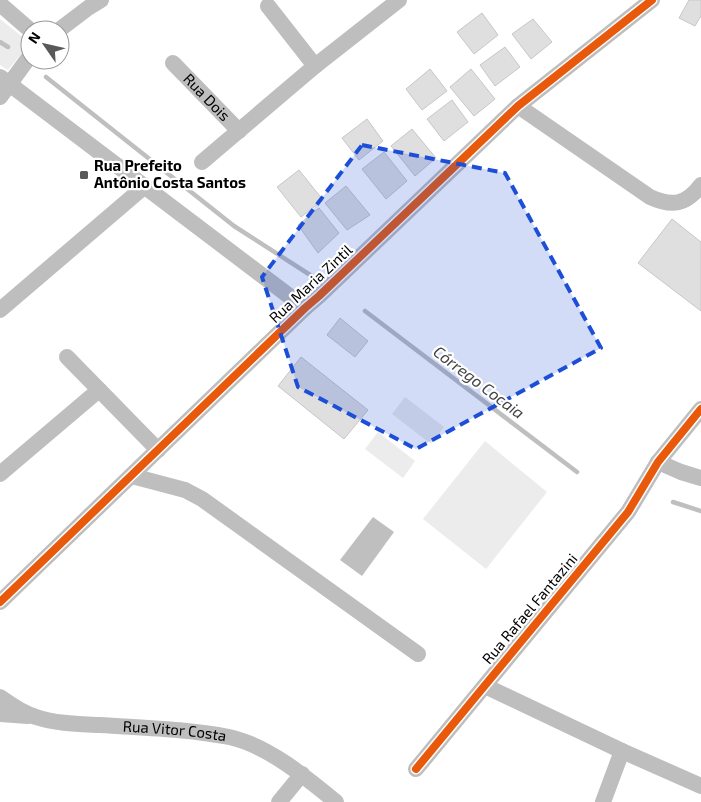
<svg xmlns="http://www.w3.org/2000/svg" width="701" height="802" font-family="'Exo 2',sans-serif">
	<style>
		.green { fill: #ececec }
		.water { fill: #bfbfbf }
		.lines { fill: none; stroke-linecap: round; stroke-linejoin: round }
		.stream { stroke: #bfbfbf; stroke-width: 4.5 }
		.building { fill: #dfdfdf; stroke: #c7c7c7 }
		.minor { stroke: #bebebe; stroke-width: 16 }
		.cycleway-casing { stroke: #fff; stroke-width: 11 }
		.cycleway { stroke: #e8590c; stroke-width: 8 }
		.marked { fill: #1d4ed8; fill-opacity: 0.2; stroke: #1d4ed8; stroke-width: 4; stroke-dasharray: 10 6; stroke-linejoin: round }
		.poi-dot { fill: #595959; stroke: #fff; stroke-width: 2 }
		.labels { text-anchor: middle; stroke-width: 4.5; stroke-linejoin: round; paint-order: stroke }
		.street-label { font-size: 15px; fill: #000; stroke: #fff }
		.poi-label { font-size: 15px; font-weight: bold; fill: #000; stroke: #fff; text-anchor: start }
		.water-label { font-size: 16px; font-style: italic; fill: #444; stroke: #fff }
	</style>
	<rect width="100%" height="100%" fill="#fff"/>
	<g class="green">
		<path d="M0 19 30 43 8 70 0 65Z"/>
		<path d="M405 397 444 427 431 444 392 414Z"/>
		<path d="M378 432 415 461 403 478 365 449Z"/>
		<path d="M485 441 547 492 486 569 423 519Z"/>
	</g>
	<path class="water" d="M373 517 394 532 362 576 340 560Z"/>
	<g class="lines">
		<g class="stream">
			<path d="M0 42 8 47"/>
			<path d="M46 77 234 226 318 280"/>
			<path d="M365 311 577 472"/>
			<path d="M673 502 701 511"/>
		</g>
	</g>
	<g class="building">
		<path d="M689 0H701V16L695 26 679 18Z"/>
		<path d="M482 13 498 35 474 54 457 32Z"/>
		<path d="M533 19 552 42 531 59 512 34Z"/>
		<path d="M505 47 520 67 495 86 480 65Z"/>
		<path d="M430 69 447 91 422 110 406 89Z"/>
		<path d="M471 69 495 99 474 116 450 87Z"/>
		<path d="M452 100 468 122 444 141 427 119Z"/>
		<path d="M367 119 383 141 359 160 342 138Z"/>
		<path d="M412 129 436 158 415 176 391 146Z"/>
		<path d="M384 152 407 181 386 199 362 169Z"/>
		<path d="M299 170 323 200 301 217 277 187Z"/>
		<path d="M346 186 370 215 347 230 325 203Z"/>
		<path d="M319 208 339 233 318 253 298 225Z"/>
		<path d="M672 219 701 242V311L638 263Z"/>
		<path d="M340 318 368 341 355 357 327 335Z"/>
		<path d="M301 357 368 410 344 439 278 386Z"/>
	</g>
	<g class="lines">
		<g class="minor">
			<path d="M0 4 30 30"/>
			<path d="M268 6 315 66"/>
			<path d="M59 30 88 8 101 0"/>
			<path id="s1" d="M173 63 239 131"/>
			<path d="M0 77 305 308"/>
			<path d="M0 97 30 56"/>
			<path d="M518 106 650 197C672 207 686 205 701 185"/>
			<path d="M202 162 315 66 399 0"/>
			<path d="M0 310 145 186"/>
			<path d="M67 357 158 450"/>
			<path d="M658 462 681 472 701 478"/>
			<path d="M0 474 99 390"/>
			<path d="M132 476 185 490 202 499 418 654"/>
			<path d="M0 602 305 308 319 296 518 106 652 0"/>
			<path d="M485 686 622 751 701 786"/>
			<path id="s2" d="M0 697C11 705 23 713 36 717 57 724 79 724 100 725 143 728 187 729 229 737 267 745 307 778 336 802"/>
			<path d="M0 714 28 716"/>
			<path d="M416 769 628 512 658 462 701 409"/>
			<path d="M279 802 302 774"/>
			<path d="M603 802 622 751"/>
		</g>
		<g class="cycleway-casing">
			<g id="cycleway">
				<path d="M0 602 305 308 319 296 518 106 652 0"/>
				<path d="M416 769 628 512 658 462 701 409"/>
			</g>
		</g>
		<use href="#cycleway" class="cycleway"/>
	</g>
	<path class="marked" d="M362 145 505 173 601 348 416 449 298 387 262 277Z"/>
	<rect class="poi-dot" x="79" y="170" width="10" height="10" rx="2.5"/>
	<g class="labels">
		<g class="street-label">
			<text dy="5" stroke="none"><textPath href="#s1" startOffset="48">Rua Dois</textPath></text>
			<text transform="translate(311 284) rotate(-43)" y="5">Rua Maria Zintil</text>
			<text transform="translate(530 609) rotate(-50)" y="5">Rua Rafael Fantazini</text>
			<text dy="5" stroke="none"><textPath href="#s2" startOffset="181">Rua Vitor Costa</textPath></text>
		</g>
		<g class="poi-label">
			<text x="94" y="171">Rua Prefeito<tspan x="94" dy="17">Antônio Costa Santos</tspan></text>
		</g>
		<g class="water-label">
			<text transform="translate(479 382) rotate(37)" y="6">Córrego Cocaia</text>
		</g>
	</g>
	<g transform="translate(45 45) rotate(304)"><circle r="24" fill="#ffffff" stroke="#999999"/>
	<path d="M0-4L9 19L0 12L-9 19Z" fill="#595959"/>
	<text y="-8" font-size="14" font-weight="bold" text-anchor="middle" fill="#000000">N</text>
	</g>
</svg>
